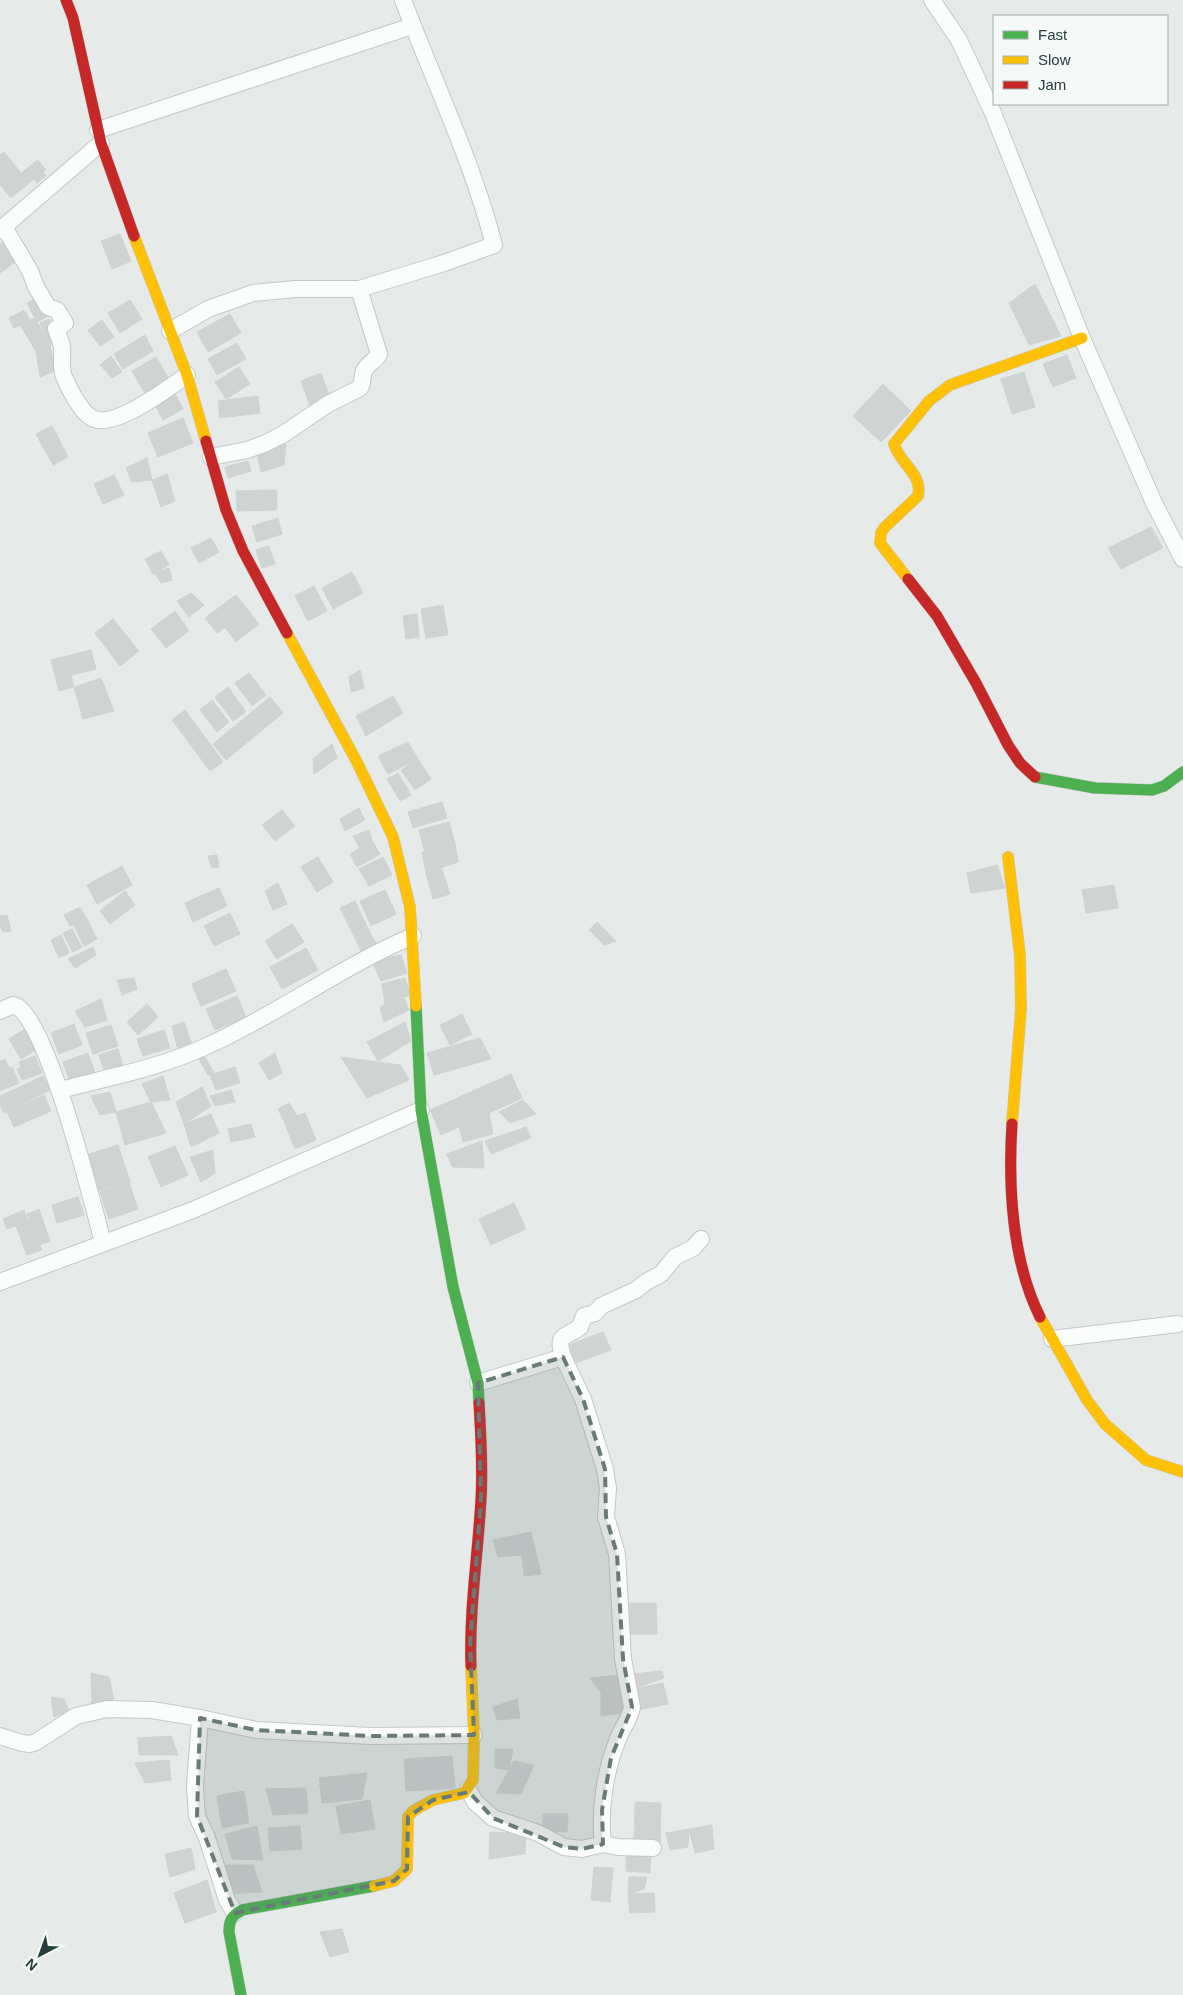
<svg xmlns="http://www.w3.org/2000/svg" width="1183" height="1995" font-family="Helvetica,sans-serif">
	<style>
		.building { fill: #cfd3d2; stroke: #cfd4d2 }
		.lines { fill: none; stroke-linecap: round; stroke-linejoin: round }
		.street-casing { stroke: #c3c8c6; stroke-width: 18 }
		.fast-casing { stroke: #c2c8c7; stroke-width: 12 }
		.slow-casing { stroke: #c2c8c7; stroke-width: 12 }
		.jam-casing { stroke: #c2c8c7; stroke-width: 12 }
		.street { stroke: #fbfcfc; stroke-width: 16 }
		.fast { stroke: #4caf50; stroke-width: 11 }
		.slow { stroke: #ffc107; stroke-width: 11 }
		.jam { stroke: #c62828; stroke-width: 11 }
		.marked { fill: #687b78; fill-opacity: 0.2; stroke: #687b78; stroke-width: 4; stroke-dasharray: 10 6; stroke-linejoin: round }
	</style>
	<rect width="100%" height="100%" fill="#e6ebe9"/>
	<g class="building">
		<path d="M4 152 21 173 38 160 46 170 43 172 46 176 37 183 34 179 11 198 0 185V155Z"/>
		<path d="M120 234 131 261 112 269 101 241Z"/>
		<path d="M5 241 18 260 0 273V244Z"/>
		<path d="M1035 284 1061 336 1029 345 1009 303Z"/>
		<path d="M40 296 50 315 37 322 27 303Z"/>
		<path d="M130 300 142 319 120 333 108 313Z"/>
		<path d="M24 310 30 320 14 328 9 318Z"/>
		<path d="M230 314 241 333 208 352 197 332Z"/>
		<path d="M35 318 50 345 36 351 20 325Z"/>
		<path d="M49 319 60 339 50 345 40 323Z"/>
		<path d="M102 320 114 337 100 346 88 330Z"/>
		<path d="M145 335 153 351 123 369 114 354Z"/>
		<path d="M237 343 246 359 217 375 208 359Z"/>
		<path d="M50 345 55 371 40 377 36 351Z"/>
		<path d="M1067 355 1076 378 1053 387 1043 364Z"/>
		<path d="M111 356 122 372 112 378 100 365Z"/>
		<path d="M156 357 171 382 147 396 132 371Z"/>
		<path d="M239 367 250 384 226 399 215 382Z"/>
		<path d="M1024 372 1035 407 1012 414 1001 379Z"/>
		<path d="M321 373 330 398 310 406 301 381Z"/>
		<path d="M883 384 911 411 881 442 853 416Z"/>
		<path d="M173 390 183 409 163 420 153 401Z"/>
		<path d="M258 396 260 413 220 418 218 401Z"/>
		<path d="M183 418 193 443 158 457 148 433Z"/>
		<path d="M52 426 68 457 53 465 36 434Z"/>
		<path d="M286 444 284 465 261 472 257 455Z"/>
		<path d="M147 458 152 480 132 482 126 468Z"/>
		<path d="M248 461 251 471 228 478 225 467Z"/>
		<path d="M167 474 175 501 161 507 152 480Z"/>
		<path d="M114 475 124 495 103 504 94 484Z"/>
		<path d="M277 490V510L237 511 236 491Z"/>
		<path d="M278 518 282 534 257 542 252 526Z"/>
		<path d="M1151 527 1163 548 1121 569 1108 548Z"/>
		<path d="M211 538 219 552 199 563 191 548Z"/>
		<path d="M269 546 275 564 262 568 256 550Z"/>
		<path d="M161 551 169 565 153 574 145 559Z"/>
		<path d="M169 568 172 580 161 583 155 573Z"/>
		<path d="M352 572 363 593 333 609 322 588Z"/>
		<path d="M314 586 327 611 308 621 295 596Z"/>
		<path d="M191 593 204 605 189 617 177 601Z"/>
		<path d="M236 595 259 624 236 642 225 627 217 633 205 618Z"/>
		<path d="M443 605 448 635 426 638 421 609Z"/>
		<path d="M175 611 189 631 166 648 151 629Z"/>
		<path d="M417 614 419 637 406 639 403 616Z"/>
		<path d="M113 619 139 651 120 666 95 633Z"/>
		<path d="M91 650 96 669 71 675 74 687 59 691 51 660Z"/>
		<path d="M360 670 364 688 351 692 349 677Z"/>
		<path d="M249 673 266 695 252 706 235 683Z"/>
		<path d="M101 678 114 711 83 719 74 687Z"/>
		<path d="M228 687 246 712 233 721 215 697Z"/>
		<path d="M393 696 403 713 366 736 356 716Z"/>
		<path d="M270 697 283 713 226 760 213 744Z"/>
		<path d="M212 700 229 722 217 732 200 710Z"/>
		<path d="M185 710 223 762 210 771 172 720Z"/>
		<path d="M408 742 418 759 388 774 378 756Z"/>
		<path d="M332 744 337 758 314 774 313 759Z"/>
		<path d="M418 759 431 779 415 790 401 770Z"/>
		<path d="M398 773 411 795 400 801 387 779Z"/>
		<path d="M442 802 447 818 413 828 408 812Z"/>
		<path d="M359 808 365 820 345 831 340 819Z"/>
		<path d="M282 810 295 826 275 841 262 825Z"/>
		<path d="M449 822 455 843 425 852 419 830Z"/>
		<path d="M369 830 372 841 360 849 353 836Z"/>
		<path d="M372 841 380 854 357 867 350 854Z"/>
		<path d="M455 843 458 862 426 873 422 852Z"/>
		<path d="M217 855 219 867 212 868 208 856Z"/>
		<path d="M318 857 333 882 317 892 301 867Z"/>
		<path d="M383 857 392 875 369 886 359 869Z"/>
		<path d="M997 865 1005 888 971 893 967 873Z"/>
		<path d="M122 866 132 885 97 904 87 885Z"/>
		<path d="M442 869 450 894 433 899 426 873Z"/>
		<path d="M278 883 287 904 273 910 265 891Z"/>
		<path d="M1114 885 1118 908 1086 913 1082 890Z"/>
		<path d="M219 888 227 906 193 922 185 903Z"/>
		<path d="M385 890 396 914 371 926 360 901Z"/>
		<path d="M125 891 135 905 110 924 100 911Z"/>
		<path d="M355 901 370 933 356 940 340 908Z"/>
		<path d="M80 907 87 919 70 926 64 915Z"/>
		<path d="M230 913 240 934 214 946 204 926Z"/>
		<path d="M7 915 11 931 3 932 0 925V916Z"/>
		<path d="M87 919 97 939 84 946 74 925Z"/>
		<path d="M597 922 616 941 604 945 589 930Z"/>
		<path d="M292 924 304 942 277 959 265 941Z"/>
		<path d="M72 929 82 947 73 952 63 933Z"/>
		<path d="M370 933 379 949 364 957 356 940Z"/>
		<path d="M61 935 69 953 59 958 51 940Z"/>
		<path d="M93 947 96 955 75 968 68 959Z"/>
		<path d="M306 948 318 970 282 989 270 967Z"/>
		<path d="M401 955 407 973 381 981 372 961Z"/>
		<path d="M226 969 236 991 201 1006 192 984Z"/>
		<path d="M134 978 137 989 122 995 117 980Z"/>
		<path d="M405 978 410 995 385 1004 382 984Z"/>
		<path d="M402 994 409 1010 384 1022 380 1007Z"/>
		<path d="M237 996 246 1017 215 1030 206 1009Z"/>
		<path d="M101 999 107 1020 85 1027 75 1011Z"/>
		<path d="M147 1004 158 1017 138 1035 127 1022Z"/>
		<path d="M462 1014 472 1034 450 1045 440 1025Z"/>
		<path d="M184 1022 192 1046 178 1050 172 1026Z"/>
		<path d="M405 1022 411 1041 378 1061 367 1042Z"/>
		<path d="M74 1024 82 1045 59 1054 51 1033Z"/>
		<path d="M111 1025 118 1046 93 1054 86 1033Z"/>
		<path d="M25 1029 37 1049 21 1059 9 1039Z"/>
		<path d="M164 1030 170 1048 143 1056 137 1039Z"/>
		<path d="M480 1038 491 1059 434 1075 427 1053Z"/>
		<path d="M118 1049 123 1067 105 1073 99 1055Z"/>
		<path d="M88 1053 96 1076 71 1085 63 1062Z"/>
		<path d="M275 1053 282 1073 269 1080 259 1063Z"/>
		<path d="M35 1056 42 1073 22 1080 17 1069 21 1067 19 1062Z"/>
		<path d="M205 1057 214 1073 208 1075 199 1059Z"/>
		<path d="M341 1057 400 1065 409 1080 367 1098Z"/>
		<path d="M5 1059 9 1068 12 1067 19 1083 0 1091V1061Z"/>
		<path d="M235 1067 240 1083 216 1090 210 1075Z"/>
		<path d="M511 1074 522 1098 441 1135 430 1110Z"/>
		<path d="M43 1076 50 1090 4 1113 0 1105V1096Z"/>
		<path d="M163 1076 170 1100 151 1102 142 1084Z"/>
		<path d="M202 1087 211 1106 184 1124 176 1102Z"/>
		<path d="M231 1090 235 1102 215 1106 210 1096Z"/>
		<path d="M110 1092 116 1112 100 1115 91 1096Z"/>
		<path d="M44 1095 51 1111 14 1127 7 1112Z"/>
		<path d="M523 1100 536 1114 510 1123 499 1112Z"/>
		<path d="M151 1102 166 1133 125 1145 116 1112Z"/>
		<path d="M289 1103 297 1116 284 1121 278 1109Z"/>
		<path d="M305 1113 316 1140 295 1149 284 1121Z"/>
		<path d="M489 1113 493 1134 463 1142 459 1127Z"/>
		<path d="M211 1114 219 1133 191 1147 184 1124Z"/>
		<path d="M251 1124 255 1137 231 1142 228 1129Z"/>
		<path d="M526 1127 531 1138 491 1154 485 1141Z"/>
		<path d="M482 1141 484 1168 452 1167 447 1154Z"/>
		<path d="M118 1145 130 1181 98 1191 86 1155Z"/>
		<path d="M175 1146 188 1175 161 1187 148 1157Z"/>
		<path d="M213 1150 215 1173 201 1182 190 1157Z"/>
		<path d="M129 1182 138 1209 109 1219 100 1192Z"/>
		<path d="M78 1197 84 1215 57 1223 52 1205Z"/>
		<path d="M514 1203 526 1229 491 1245 479 1219Z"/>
		<path d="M39 1209 50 1241 40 1245 42 1250 27 1255 16 1226 30 1221 27 1214Z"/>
		<path d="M24 1210 28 1221 7 1229 3 1219Z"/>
		<path d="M603 1332 611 1350 576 1363 569 1345Z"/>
		<path d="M531 1532 541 1574 524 1576 522 1555 498 1557 493 1540Z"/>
		<path d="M630 1603H656L657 1634H629Z"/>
		<path d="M662 1671 664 1678 633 1689 632 1674Z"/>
		<path d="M91 1673 109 1677 114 1700 92 1705Z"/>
		<path d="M619 1675 623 1692 601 1693 590 1678Z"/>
		<path d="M663 1683 668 1704 638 1710 633 1689Z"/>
		<path d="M601 1693H624L628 1712 601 1716Z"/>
		<path d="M51 1697 64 1699 69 1711 54 1717Z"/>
		<path d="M517 1699 520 1718 497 1720 493 1707Z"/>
		<path d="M171 1736 178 1755H139L138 1738Z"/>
		<path d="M495 1749H513L509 1770 495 1768Z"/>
		<path d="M452 1756 455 1788 406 1791 404 1759Z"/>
		<path d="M169 1760 171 1780 145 1783 135 1763Z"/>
		<path d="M514 1761 534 1765 521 1794 496 1793Z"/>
		<path d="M367 1773 362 1799 322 1803 319 1778Z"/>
		<path d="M306 1788 308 1813 273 1815 266 1789Z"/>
		<path d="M244 1791 249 1823 222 1828 217 1796Z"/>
		<path d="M370 1800 375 1829 341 1834 336 1806Z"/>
		<path d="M635 1802 661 1803 660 1844 634 1843Z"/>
		<path d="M543 1814H568L567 1832 543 1831Z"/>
		<path d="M712 1825 714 1849 695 1853 689 1829Z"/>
		<path d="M257 1826 263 1860 232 1859 225 1834Z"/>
		<path d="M300 1826 302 1849 270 1851 268 1828Z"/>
		<path d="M689 1829 688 1847 670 1850 666 1833Z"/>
		<path d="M490 1832 526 1834 525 1854 489 1859Z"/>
		<path d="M191 1848 195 1869 170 1877 165 1854Z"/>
		<path d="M626 1854 651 1855 650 1873 626 1871Z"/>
		<path d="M222 1865H253L262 1892 228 1894Z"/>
		<path d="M594 1867 613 1868 610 1902 591 1900Z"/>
		<path d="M629 1877H647L644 1889 628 1894Z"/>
		<path d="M207 1880 216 1912 185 1923 174 1893Z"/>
		<path d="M654 1893 655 1912 630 1913 628 1894Z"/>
		<path d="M342 1929 349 1952 330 1957 320 1932Z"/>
	</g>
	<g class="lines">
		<g class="street-casing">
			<g id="street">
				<path d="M932 0 959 40 993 113 1082 338 1154 503 1183 559"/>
				<path d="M98 130 412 26"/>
				<path d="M4 227 30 271 36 287 48 307 57 310 65 323 56 329C58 335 61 341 62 347 63 357 60 367 64 377 70 390 80 411 92 418 113 430 169 388 187 375"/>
				<path d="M0 230 101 143"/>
				<path d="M170 331 208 309 253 293 296 289H359L444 263 494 245C472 160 434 82 403 0"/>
				<path d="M211 457 247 450 264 444 282 435 328 404 360 388C364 382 361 375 365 369 369 362 376 361 379 354L359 289"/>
				<path d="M0 1011 13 1005C45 1009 94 1208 103 1243"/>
				<path d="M60 1090C110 1077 163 1067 209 1045 280 1013 342 966 413 936"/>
				<path d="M0 1282 193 1210 421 1110"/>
				<path d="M1052 1339 1178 1324"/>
				<path d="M563 1357C556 1333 564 1339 580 1327L584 1316 595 1313 601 1306 636 1290 646 1282 661 1274 675 1257 693 1248 701 1239"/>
				<path d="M478 1383 563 1357 583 1399 605 1469 608 1488 606 1517 617 1554 623 1659 632 1707C630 1719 622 1728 618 1739 605 1771 599 1810 603 1844"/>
				<path d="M200 1718 195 1786 197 1816 207 1838 227 1900 235 1913"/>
				<path d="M0 1736 22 1743 30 1744 36 1742 76 1716 107 1709 152 1710 200 1718 256 1730 371 1736 474 1735"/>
				<path d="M468 1789 475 1802 493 1818 538 1833 564 1847 582 1849 603 1844 618 1847 653 1848"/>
			</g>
		</g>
		<g class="fast-casing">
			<g id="fast">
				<path d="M1035 777 1095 788 1152 790 1164 786 1183 772"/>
				<path d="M416 1006 421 1110 453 1287 478 1383 479 1403"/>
				<path d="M241 1995 229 1932C229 1920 232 1916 242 1910L374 1886"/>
			</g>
		</g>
		<g class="slow-casing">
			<g id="slow">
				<path d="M134 236 187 375 206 441"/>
				<path d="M908 579 880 543 881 533 884 528 918 496C923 474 900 464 894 444L929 401 950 385 1082 338"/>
				<path d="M287 633 357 762 393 837 410 907 416 1006"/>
				<path d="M1008 857 1020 955 1021 1008 1012 1124"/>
				<path d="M1040 1317 1087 1400 1105 1424 1146 1460 1183 1472"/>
				<path d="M374 1886 394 1881 407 1869 408 1817 413 1811 433 1800 464 1793 473 1780 474 1735 471 1666"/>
			</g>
		</g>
		<g class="jam-casing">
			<g id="jam">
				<path d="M66 0 73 18 101 143 134 236"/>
				<path d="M206 441 226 510 243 551 287 633"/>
				<path d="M908 579 937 616 976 683 1008 745 1020 763 1035 777"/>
				<path d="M1012 1124C1008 1186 1012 1261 1040 1317"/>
				<path d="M471 1666C469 1610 478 1555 481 1499 483 1467 481 1435 479 1403"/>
			</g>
		</g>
		<use href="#street" class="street"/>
		<use href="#fast" class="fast"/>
		<use href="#slow" class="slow"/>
		<use href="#jam" class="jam"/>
	</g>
	<path class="marked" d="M563 1357 583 1399 605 1469 606 1517 617 1554 623 1659 632 1707 611 1758 602 1810 603 1844 582 1849 564 1847 493 1818 469 1792 433 1800 408 1817 407 1869 394 1881 235 1913 197 1816 200 1718 256 1730 371 1736 474 1735 470 1644 481 1499 478 1383Z"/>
	<rect x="993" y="15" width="175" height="90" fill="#f5f9f8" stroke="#a1aeac"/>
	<rect x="1003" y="31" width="25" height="8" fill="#4caf50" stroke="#a1aeac"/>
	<text x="1038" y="40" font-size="15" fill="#243e3b">Fast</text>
	<rect x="1003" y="56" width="25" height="8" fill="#ffc107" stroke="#a1aeac"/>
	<text x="1038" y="65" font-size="15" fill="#243e3b">Slow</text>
	<rect x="1003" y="81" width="25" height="8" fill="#c62828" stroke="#a1aeac"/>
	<text x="1038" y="90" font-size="15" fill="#243e3b">Jam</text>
	<g transform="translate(40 1955) rotate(221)" stroke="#f5f9f8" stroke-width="4" paint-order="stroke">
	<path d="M0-4L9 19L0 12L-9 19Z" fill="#243e3b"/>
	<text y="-8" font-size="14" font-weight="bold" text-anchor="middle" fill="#243e3b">N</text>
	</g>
</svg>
